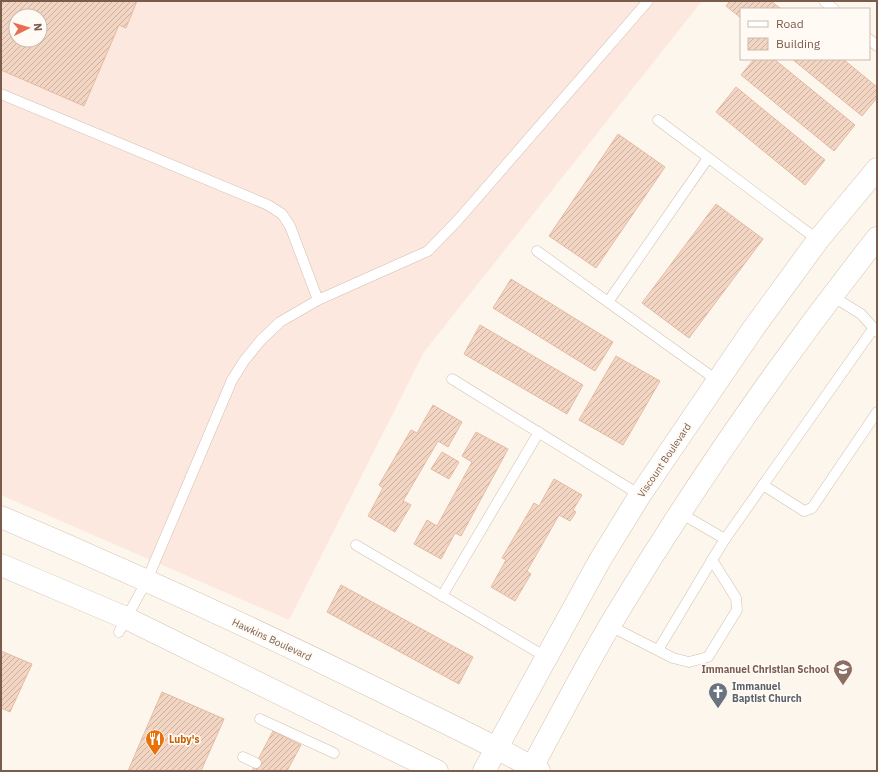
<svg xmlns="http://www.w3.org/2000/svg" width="878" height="772" font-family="'IBM Plex Sans',sans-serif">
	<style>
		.commercial { fill: #fde8e0; fill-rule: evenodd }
		.building { fill: url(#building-hatch); stroke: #e6bba3; fill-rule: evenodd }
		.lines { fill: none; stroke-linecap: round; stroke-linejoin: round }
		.lane-casing { stroke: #d1beb0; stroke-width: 11 }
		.secondary-casing { stroke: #d6c0b0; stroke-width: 23 }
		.lane { stroke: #fff; stroke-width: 10 }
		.secondary { stroke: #fff; stroke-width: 22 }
		.labels { text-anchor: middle; stroke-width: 3.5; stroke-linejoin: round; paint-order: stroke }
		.street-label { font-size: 10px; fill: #7a5c4d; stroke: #fffaf3 }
		.education-label { font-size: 10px; font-weight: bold; fill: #785e54; stroke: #fffaf3; text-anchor: end }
		.worship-label { font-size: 10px; font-weight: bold; fill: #5b616d; stroke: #fffaf3; text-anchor: start }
		.food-label { font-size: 10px; font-weight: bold; fill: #c56008; stroke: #fffaf3; text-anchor: start }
	</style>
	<defs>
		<pattern id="building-hatch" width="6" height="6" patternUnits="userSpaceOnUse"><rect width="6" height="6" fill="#f3d5c3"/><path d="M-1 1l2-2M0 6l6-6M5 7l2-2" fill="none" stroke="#cab0a1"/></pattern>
	</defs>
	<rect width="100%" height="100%" fill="#fdf6ec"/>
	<path class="commercial" d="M1 1H702L424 352 289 620 1 495ZM16 16H40V40H16Z"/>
	<g class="building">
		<path d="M1 1H137L126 28 119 25 84 106 1 70ZM16 16H40V40H16Z"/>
		<path d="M730 1H771L781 9H741V18L726 6Z"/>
		<path d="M754 59H774L855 125 834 151 741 75Z"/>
		<path d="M792 59H843L877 87V98L862 116Z"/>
		<path d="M736 87 825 160 805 185 716 112Z"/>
		<path d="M618 134 665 167 596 268 549 236Z"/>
		<path d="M716 204 763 239 689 338 642 303Z"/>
		<path d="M511 279 613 342 595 371 493 308Z"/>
		<path d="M480 325 583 385 567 414 464 354Z"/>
		<path d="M616 356 660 381 623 445 579 420Z"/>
		<path d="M433 405 462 422 448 447 438 441 403 501 411 505 395 532 368 516 383 488 379 485 411 430 417 433Z"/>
		<path d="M476 432 508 449 461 536 455 533 441 559 414 544 427 520 437 526 472 462 462 456Z"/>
		<path d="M442 452 459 462 449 479 431 469Z"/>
		<path d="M554 479 582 495 573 510 576 512 570 521 559 515 527 571 531 574 515 601 491 587 506 560 502 558 534 503 539 506Z"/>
		<path d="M341 585 473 657 459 684 327 612Z"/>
		<path d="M1 651 32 664 10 712 1 708Z"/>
		<path d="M162 692 224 719 201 771H128Z"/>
		<path d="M273 731 301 745 287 771H252Z"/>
	</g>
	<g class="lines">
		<g class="lane-casing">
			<g id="lane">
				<path d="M824 1 834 9"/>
				<path d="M869 39 877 46"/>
				<path d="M1 94 268 205 282 214 290 226 318 300"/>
				<path d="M658 120 818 240"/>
				<path d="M537 251 718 381"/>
				<path d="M832 296 861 314 877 332"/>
				<path d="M608 302 708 158"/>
				<path d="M452 379 640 495"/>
				<path d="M763 485 804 511 812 508 877 412"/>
				<path d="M680 513 725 539 712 560"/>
				<path d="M725 539 873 329"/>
				<path d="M356 545 546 657"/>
				<path d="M442 596 539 432"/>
				<path d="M610 626 673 658 689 662 708 657 737 610 736 598 712 560 658 650"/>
				<path d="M119 632 147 580 232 380 244 361 261 340 280 322 318 300 428 251 458 220 648 1"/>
				<path d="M260 719 334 753"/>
				<path d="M243 757 256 763"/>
			</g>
		</g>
		<g class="secondary-casing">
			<g id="secondary">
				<path d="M1 517C130 572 257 630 383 692 435 718 488 742 539 771"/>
				<path d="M1 565 126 618 437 771"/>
				<path d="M484 771 600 560 640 495 753 329 818 240 877 169"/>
				<path d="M530 771C556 723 582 673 610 625 691 490 780 361 877 238"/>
			</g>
		</g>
		<use href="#lane" class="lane"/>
		<use href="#secondary" class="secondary"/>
	</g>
	<defs>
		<g id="school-pin" transform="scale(1)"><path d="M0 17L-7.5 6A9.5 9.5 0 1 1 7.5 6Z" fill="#8d6e63" stroke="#fffaf3"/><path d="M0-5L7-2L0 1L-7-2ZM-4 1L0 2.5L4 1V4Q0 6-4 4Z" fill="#fff"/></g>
		<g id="church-pin" transform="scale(1)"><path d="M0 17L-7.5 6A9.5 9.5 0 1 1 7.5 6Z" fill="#6b7280" stroke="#fffaf3"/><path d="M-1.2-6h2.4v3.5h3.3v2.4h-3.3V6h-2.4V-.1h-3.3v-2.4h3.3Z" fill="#fff"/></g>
		<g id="restaurant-pin" transform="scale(1)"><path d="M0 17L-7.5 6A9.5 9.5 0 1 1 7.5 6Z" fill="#e8710a" stroke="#fffaf3"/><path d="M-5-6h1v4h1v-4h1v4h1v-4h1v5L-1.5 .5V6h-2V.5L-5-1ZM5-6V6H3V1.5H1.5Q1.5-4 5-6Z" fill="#fff"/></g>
	</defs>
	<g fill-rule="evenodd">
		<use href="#school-pin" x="843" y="669"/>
		<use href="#church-pin" x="718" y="692"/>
		<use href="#restaurant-pin" x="155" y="739"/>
	</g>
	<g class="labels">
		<g class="street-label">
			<text transform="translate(664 460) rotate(-56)" y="4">Viscount Boulevard</text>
			<text transform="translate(272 639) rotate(25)" y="4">Hawkins Boulevard</text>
		</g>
		<g class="education-label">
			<text x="829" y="673">Immanuel Christian School</text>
		</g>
		<g class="worship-label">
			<text x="732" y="690">Immanuel<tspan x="732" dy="12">Baptist Church</tspan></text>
		</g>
		<g class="food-label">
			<text x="169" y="743">Luby's</text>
		</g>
	</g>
	<rect width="878" height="772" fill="none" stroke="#7a5c4d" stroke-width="4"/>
	<rect x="740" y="8" width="130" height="52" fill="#fffaf3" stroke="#cabbb1"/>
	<rect x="748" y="21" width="20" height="6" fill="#ffffff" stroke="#cabbb1"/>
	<text x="776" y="28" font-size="12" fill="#7a5c4d">Road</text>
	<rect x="748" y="38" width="20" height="12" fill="url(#building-hatch)" stroke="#cabbb1"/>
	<text x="776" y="48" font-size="12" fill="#7a5c4d">Building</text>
	<g transform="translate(28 28) rotate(85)"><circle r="19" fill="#fffaf3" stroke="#cabbb1"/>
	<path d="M0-3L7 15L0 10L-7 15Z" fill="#e76f51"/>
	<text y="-6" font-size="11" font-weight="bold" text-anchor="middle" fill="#7a5c4d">N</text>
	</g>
</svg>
